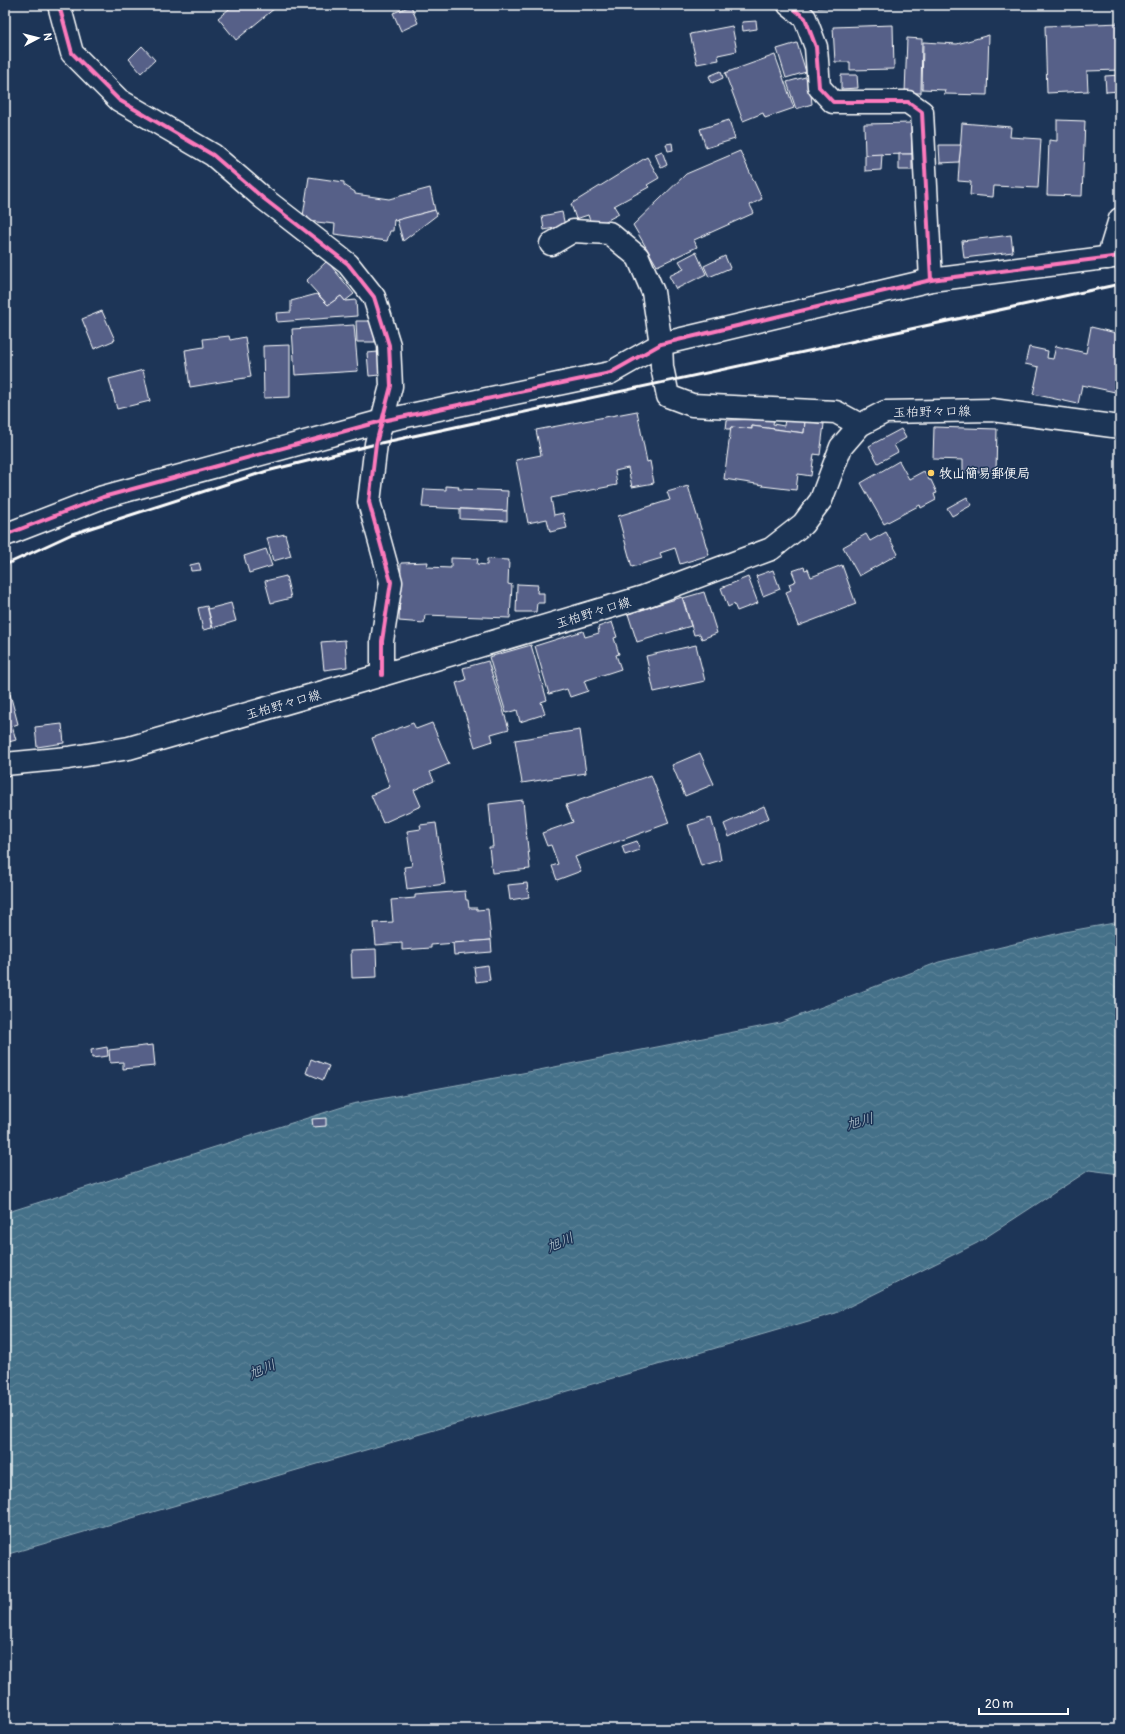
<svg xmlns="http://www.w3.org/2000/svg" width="1125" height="1734" font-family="Pangolin,'Klee One',sans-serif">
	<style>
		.water { fill: url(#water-waves); stroke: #8faab8 }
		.building { fill: #566188; stroke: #fff }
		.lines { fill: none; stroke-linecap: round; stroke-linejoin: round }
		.minor-casing { stroke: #fff; stroke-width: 25 }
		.major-casing { stroke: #fff; stroke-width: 25 }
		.minor { stroke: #1d3557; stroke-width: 22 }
		.major { stroke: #1d3557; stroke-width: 22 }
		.rail { stroke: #fff; stroke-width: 3 }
		.cycleway-casing { stroke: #1d3557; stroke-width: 6 }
		.cycleway { stroke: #fd7abc; stroke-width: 4 }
		.poi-dot { fill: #ffd166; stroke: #1d3557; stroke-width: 1.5 }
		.labels { text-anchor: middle; stroke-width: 3; stroke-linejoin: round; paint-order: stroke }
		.street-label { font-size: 13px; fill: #fff; stroke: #1d3557 }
		.poi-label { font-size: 13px; font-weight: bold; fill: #fff; stroke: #1d3557; text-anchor: start }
		.water-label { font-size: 14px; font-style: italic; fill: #b5c6d0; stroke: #1d3557 }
	</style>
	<defs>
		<pattern id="water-waves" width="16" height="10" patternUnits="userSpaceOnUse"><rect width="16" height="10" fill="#457189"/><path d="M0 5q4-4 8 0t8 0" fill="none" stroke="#61869b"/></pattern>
	</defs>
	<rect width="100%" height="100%" fill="#1d3557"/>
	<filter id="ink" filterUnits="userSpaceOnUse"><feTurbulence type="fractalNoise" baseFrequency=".025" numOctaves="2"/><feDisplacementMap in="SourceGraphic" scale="8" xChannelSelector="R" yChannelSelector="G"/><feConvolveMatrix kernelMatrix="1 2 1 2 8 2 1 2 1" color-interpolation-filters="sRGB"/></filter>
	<g filter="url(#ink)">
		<path class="water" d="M1120 922V1174L1089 1170 977 1243 836 1313 5 1555V1213L352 1104 539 1070 780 1023 939 962 1064 932Z"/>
		<g class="building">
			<path d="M234 5H272L275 8 236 40 218 18Z"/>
			<path d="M818 5H864L818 8Z"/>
			<path d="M411 6 418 23 401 31 393 13Z"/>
			<path d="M756 21 757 29 743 31 742 22Z"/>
			<path d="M1120 23V70L1087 71 1088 91 1047 93 1045 26Z"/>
			<path d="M893 25 894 69 850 70V62H835L833 27Z"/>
			<path d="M732 26 737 51 718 55 719 60 697 64 690 34Z"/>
			<path d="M989 35 987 95 944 94 945 90 922 89 923 42 957 44Z"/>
			<path d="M907 38 922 39 921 93H905Z"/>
			<path d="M797 43 806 72 786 78 777 49Z"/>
			<path d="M142 46 155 60 141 73 129 59Z"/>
			<path d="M775 55 794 108 765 118 763 113 743 121 725 73Z"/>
			<path d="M721 71 723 78 712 83 709 76Z"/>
			<path d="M841 75H857L858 88 841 89Z"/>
			<path d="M1120 75V91L1106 92 1105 76Z"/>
			<path d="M809 76 812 104 796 109 787 82Z"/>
			<path d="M729 120 735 139 706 148 700 129Z"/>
			<path d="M1057 120 1085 121 1082 196 1047 195 1049 140 1057 141Z"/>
			<path d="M911 123 912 154 865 155 864 124Z"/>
			<path d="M962 123 1011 127 1010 137 1041 139 1038 188 994 186 993 197 970 195 971 182 958 181Z"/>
			<path d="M672 143 673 150 668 151 666 144Z"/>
			<path d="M939 145H961L959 162 940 163Z"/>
			<path d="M662 151 667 165 661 168 655 154Z"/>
			<path d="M740 151 762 199 750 205 754 213 694 240 697 247 657 266 633 225 686 174Z"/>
			<path d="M882 154 881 170 865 171V155Z"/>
			<rect x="899" y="154" width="13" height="16"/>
			<path d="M647 157 659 178 647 185 649 187 614 206 619 214 602 223 591 224 588 215 576 219 571 204Z"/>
			<path d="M309 177 344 182V185L355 192V194L389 199 430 188 435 210 395 221 394 219 393 231H390L387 241 334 234 335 224 307 221 308 217 303 216Z"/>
			<path d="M435 210 437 215 403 241 397 220Z"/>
			<path d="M562 212 565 226 544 230 542 216Z"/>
			<path d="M1011 235 1013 252 964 258 962 241Z"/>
			<path d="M696 252 706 274 676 289 669 276 684 269 679 261Z"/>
			<path d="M725 256 730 268 709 277 704 266Z"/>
			<path d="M327 261 354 294 345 301 341 296 328 305 306 281Z"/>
			<path d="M317 294 328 305 341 296 345 301 356 300 357 316 277 322 276 313 291 312V301Z"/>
			<path d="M102 311 115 340 94 349 82 319Z"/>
			<path d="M356 321H375V342H357Z"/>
			<path d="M354 325 358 371 295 375 292 329Z"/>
			<path d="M1091 327 1120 334V393L1082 385 1078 404 1033 394 1039 367 1025 364 1029 347 1048 351 1047 358 1053 359 1056 346 1086 353Z"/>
			<path d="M229 336 230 340 245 337 251 377 190 387 185 350 204 347 203 339Z"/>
			<path d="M290 345V397L264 398 263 346Z"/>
			<path d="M378 352 380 375 369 376 367 353Z"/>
			<path d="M143 370 150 401 117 409 109 379Z"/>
			<path d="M637 411 647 462 650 461 654 483 632 487 628 468 615 471 617 485 551 498 554 515 563 513 567 528 550 532 547 519 528 523 516 460 541 455 536 430Z"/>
			<path d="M809 418 808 422 805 421 804 433 752 426V429L731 427 730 429H726L727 420 774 419 773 424 784 426 785 419Z"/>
			<path d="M805 421 824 424 820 455 814 454 811 476 798 474 796 490 762 486 763 485 724 479 731 427 752 429V426L804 433Z"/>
			<path d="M934 427 997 429 996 472H963V460L933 459Z"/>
			<path d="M901 429 906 438 894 445 898 452 878 463 869 446Z"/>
			<path d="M899 461 909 479 924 471 929 480H931L937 493 934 494 936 500 921 508 920 505 884 524 861 483Z"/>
			<path d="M446 486 459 487 458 489 508 491 507 511 422 507 424 489 446 490Z"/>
			<path d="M688 486 709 555 680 564 675 548 660 553 662 558 632 567 618 516 670 500 667 492Z"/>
			<path d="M967 497 972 505 952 516 947 508Z"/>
			<path d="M460 509 507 511V521L460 519Z"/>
			<path d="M886 532 898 554 859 576 843 547 866 534 870 541Z"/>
			<path d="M285 534 291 556 273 561 267 538Z"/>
			<path d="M266 549 272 566 249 573 244 556Z"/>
			<path d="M451 558 478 559 477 564 487 565V559L509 560 508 584 512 585 510 618 425 615 424 623 399 621 401 563 428 562 427 567 451 568Z"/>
			<path d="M199 563 201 570 191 571 190 565Z"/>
			<path d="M842 565 856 604 798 626 786 592 791 590 789 584 796 581 792 571 804 567 805 570 808 569 811 577Z"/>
			<path d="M773 570 780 589 763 596 756 576Z"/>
			<path d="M286 576 291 598 271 603 265 581Z"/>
			<path d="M748 577 758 603 737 611 734 604 728 607 721 588Z"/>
			<path d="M517 584 538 585 537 593H544V603H537L536 612H516Z"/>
			<path d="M704 592 717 633 702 639 700 634 694 635 683 598Z"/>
			<path d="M682 597 691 626 637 642 628 614Z"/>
			<path d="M231 603 236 621 213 628 208 609Z"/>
			<path d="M207 606 212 628 203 630 198 608Z"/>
			<path d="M612 622 617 637 614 638 619 654 616 655 621 669 584 681 588 691 570 697 567 689 549 694 535 646 583 631 585 637 599 633 598 627Z"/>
			<path d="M345 640 347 667 324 670 321 642Z"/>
			<path d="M531 645 547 700 541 702 545 714 520 722 517 710 506 713 489 657Z"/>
			<path d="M696 645 705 681 654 692 646 656Z"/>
			<path d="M488 661 509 729 491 734 493 741 475 747 456 683 466 680 463 668Z"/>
			<path d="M10 694 18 724 12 726 16 740 5 743V696Z"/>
			<path d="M413 723 416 729 432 723 449 764 430 772 434 781 414 790 421 806 383 823 371 795 390 787 372 738Z"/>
			<path d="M62 724 64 743 37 747 35 727Z"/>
			<path d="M580 730 586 773 522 783 515 740Z"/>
			<path d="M700 753 714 784 685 796 672 765Z"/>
			<path d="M651 775 669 823 575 857 581 871 557 880 552 866 558 864 551 845 547 846 542 833 573 822 566 805Z"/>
			<path d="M523 800 530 869 492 873 489 847H493L489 804Z"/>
			<path d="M764 806 769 818 729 837 724 824Z"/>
			<path d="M711 818 718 842 721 860 701 866 688 825Z"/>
			<path d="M436 823 445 884 407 889 404 867 412 866 407 831 421 829 420 825Z"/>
			<path d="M637 841 640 850 625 855 622 846Z"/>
			<path d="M527 883 529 897 510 900 508 885Z"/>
			<path d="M465 891 466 900H468L469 908H477V910L488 909 491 940 431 945V948L402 950V943L376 945 374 923 393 922 391 900 415 898V895Z"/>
			<path d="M491 940 492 952 454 955 453 943Z"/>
			<path d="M376 949 377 977 352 978 351 950Z"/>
			<path d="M488 965 490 980 476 982 474 967Z"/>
			<path d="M153 1045 155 1066 123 1069V1062L110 1063 109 1050Z"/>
			<path d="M107 1047 108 1056 92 1058 91 1050Z"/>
			<path d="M311 1059 329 1066 323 1080 306 1073Z"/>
			<path d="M326 1118V1126L313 1127 312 1119Z"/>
		</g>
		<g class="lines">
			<g class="minor-casing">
				<g id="minor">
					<path d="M59 5 72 53 119 100 213 155 263 198 348 264 374 297 389 345 391 386 376 444 369 502 391 582 382 641V675"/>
					<path d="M789 5 805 18 816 47 819 87 833 102H908L922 112 931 280"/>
					<path d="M551 244 573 231 609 233 638 257 653 292 661 344 662 367 668 396 692 405 836 412 860 425"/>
					<path d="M1108 258 1120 219"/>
					<path d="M5 535 103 497 382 421 610 373 661 344 931 280 1120 256"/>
				</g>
			</g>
			<g class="major-casing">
				<path id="major" d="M5 764 68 758 129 748 382 675 643 597 771 549 803 524 821 500 841 447 860 425 885 412 992 410 1120 427"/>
			</g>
			<use href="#minor" class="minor"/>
			<use href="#major" class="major"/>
			<path class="rail" d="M5 565 72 534 267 471 376 444 1120 284"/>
			<g class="cycleway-casing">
				<g id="cycleway">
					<path d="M59 5 72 53 119 100 213 155 263 198 348 264 374 297 389 345 391 386 376 444 369 502 391 582 382 641V675"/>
					<path d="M789 5 805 18 816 47 819 87 833 102H908L922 112 931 280"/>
					<path d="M5 535 103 497 382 421 610 373 661 344 931 280 1120 256"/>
				</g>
			</g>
			<use href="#cycleway" class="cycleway"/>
		</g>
	</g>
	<circle class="poi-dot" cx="931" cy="473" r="4"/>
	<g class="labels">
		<g class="street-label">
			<text transform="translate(932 411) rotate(-1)" y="5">玉柏野々口線</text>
			<text transform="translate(593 612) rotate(-17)" y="5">玉柏野々口線</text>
			<text transform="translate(283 704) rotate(-16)" y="5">玉柏野々口線</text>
		</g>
		<g class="poi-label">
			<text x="939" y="478">牧山簡易郵便局</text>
		</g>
		<g class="water-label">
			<text transform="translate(860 1121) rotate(-15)" y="5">旭川</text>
			<text transform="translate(560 1242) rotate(-23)" y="5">旭川</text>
			<text transform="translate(262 1369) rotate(-23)" y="5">旭川</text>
		</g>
	</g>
	<rect width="1125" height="1734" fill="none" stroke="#1d3557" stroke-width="20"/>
	<rect x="10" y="10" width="1105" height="1714" fill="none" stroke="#fff" stroke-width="1.5" filter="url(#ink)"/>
	<g transform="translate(38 38) rotate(83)" stroke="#1d3557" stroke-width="3" paint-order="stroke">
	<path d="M0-3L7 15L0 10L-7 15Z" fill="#ffffff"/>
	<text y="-6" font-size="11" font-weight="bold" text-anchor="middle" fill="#ffffff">N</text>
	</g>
	<path d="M979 1708v6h89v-6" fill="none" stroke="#ffffff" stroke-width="2"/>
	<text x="985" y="1708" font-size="12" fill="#ffffff" stroke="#1d3557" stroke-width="3" paint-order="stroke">20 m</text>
</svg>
